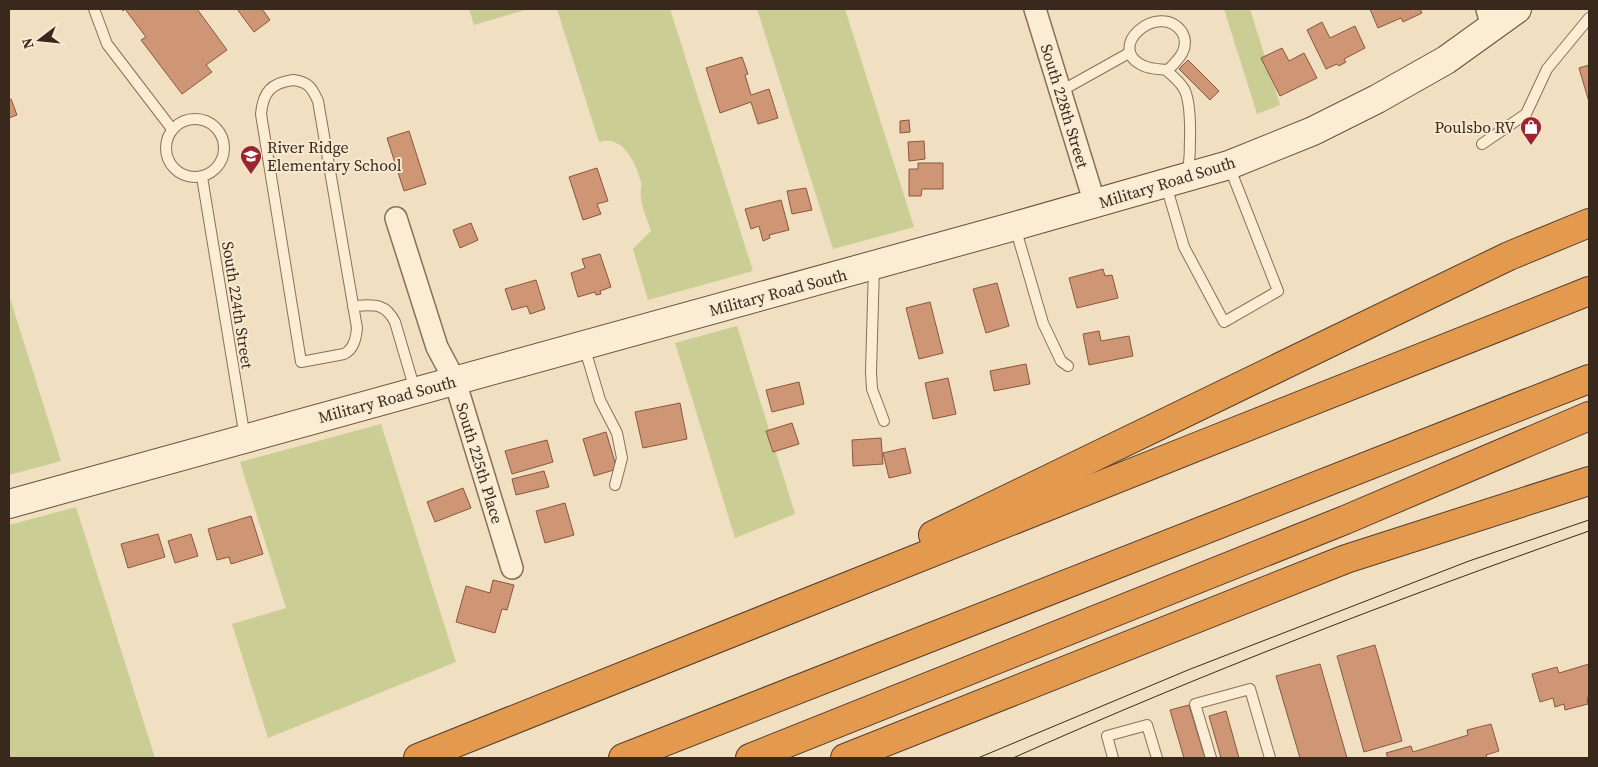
<svg xmlns="http://www.w3.org/2000/svg" width="1598" height="767" font-family="'Source Serif 4',serif">
	<style>
		.green { fill: #cace94 }
		.building { fill: #cf9675; stroke: #8a573d }
		.lines { fill: none; stroke-linecap: round; stroke-linejoin: round }
		.lane-casing { stroke: #8a7058; stroke-width: 12 }
		.street-casing { stroke: #8a7058; stroke-width: 24 }
		.secondary-casing { stroke: #6b513b; stroke-width: 30 }
		.highway-casing { stroke: #573e2c; stroke-width: 30 }
		.lane { stroke: #faedd4; stroke-width: 10 }
		.street { stroke: #faedd4; stroke-width: 21 }
		.secondary { stroke: #faedd4; stroke-width: 28 }
		.highway { stroke: #e39a4e; stroke-width: 28 }
		.tram { stroke: #39291d; stroke-width: 1 }
		.labels { text-anchor: middle; stroke-width: 4; stroke-linejoin: round; paint-order: stroke }
		.street-label { font-size: 16px; fill: #39291d; stroke: #f7ead1 }
		.poi-label { font-size: 16px; fill: #39291d; stroke: #f7ead1; text-anchor: end }
	</style>
	<rect width="100%" height="100%" fill="#f0dfc1"/>
	<g class="green">
		<path d="M469 9H529L474 25Z"/>
		<path d="M557 9H670L753 271 648 300 633 249 651 231C648 221 642 209 641 198 640 193 642 187 641 182 636 163 623 134 599 142Z"/>
		<path d="M757 9H845L914 227 833 249Z"/>
		<path d="M1224 9H1250L1280 105 1257 114Z"/>
		<path d="M9 295 61 461 9 475Z"/>
		<path d="M737 326 795 514 735 538 675 343Z"/>
		<path d="M381 424 456 662 268 738 232 624 286 608 240 462Z"/>
		<path d="M76 507 82 526 155 758H9V525Z"/>
	</g>
	<g class="building">
		<path d="M122 9H197L227 50 206 65 212 72 182 94 141 40 146 37 125 9 123 11Z"/>
		<path d="M237 9H262L270 20 254 32Z"/>
		<path d="M1370 9H1420L1422 13 1403 22 1401 18 1378 28Z"/>
		<path d="M1322 22 1330 38 1355 26 1365 48 1344 59 1346 62 1339 66 1337 64 1326 69 1307 30Z"/>
		<path d="M1282 48 1289 61 1304 53 1317 78 1280 96 1261 58Z"/>
		<path d="M742 57 748 74 745 75 751 95 769 89 778 118 758 124 751 102 720 113 706 68Z"/>
		<path d="M1188 60 1219 91 1210 100 1179 69Z"/>
		<path d="M1589 65V102L1579 68Z"/>
		<path d="M11 99 17 115 9 118V100Z"/>
		<path d="M909 120 910 132 900 133V121Z"/>
		<path d="M409 131 426 184 404 191 387 138Z"/>
		<path d="M924 141 925 159 909 161 908 142Z"/>
		<path d="M918 163H943V189H922L921 196H909V169H918Z"/>
		<path d="M597 168 608 201 597 204 601 214 583 220 569 177Z"/>
		<path d="M806 188 812 210 792 214 787 191Z"/>
		<path d="M781 200 789 230 769 235 770 238 763 241 759 226 751 229 745 209Z"/>
		<path d="M471 223 478 240 460 248 453 230Z"/>
		<path d="M600 254 611 287 600 291 601 294 596 295 595 292 578 297 571 273 585 268 582 259Z"/>
		<path d="M1103 269 1105 276 1112 275 1118 298 1077 308 1069 278Z"/>
		<path d="M536 280 545 309 530 314 527 306 512 310 505 289Z"/>
		<path d="M997 283 1009 326 986 333 973 289Z"/>
		<path d="M930 302 943 353 919 359 906 308Z"/>
		<path d="M1099 331 1101 341 1129 336 1133 356 1089 365 1083 334Z"/>
		<path d="M1026 364 1030 384 994 391 990 371Z"/>
		<path d="M948 378 956 414 933 419 925 383Z"/>
		<path d="M799 382 804 404 772 412 766 390Z"/>
		<path d="M680 403 687 439 643 448 635 412Z"/>
		<path d="M792 423 799 444 773 452 766 431Z"/>
		<path d="M606 432 617 469 594 476 583 439Z"/>
		<path d="M881 438 883 464 853 466 852 440Z"/>
		<path d="M547 440 553 462 512 474 505 451Z"/>
		<path d="M905 448 911 473 889 478 883 453Z"/>
		<path d="M544 471 549 487 516 495 512 479Z"/>
		<path d="M463 488 471 508 435 522 427 502Z"/>
		<path d="M565 503 574 535 545 543 536 511Z"/>
		<path d="M251 516 263 554 231 564 229 557 217 560 208 529Z"/>
		<path d="M158 534 165 557 128 568 121 544Z"/>
		<path d="M191 534 198 556 175 563 168 541Z"/>
		<path d="M493 580 514 585 507 610 502 609 495 633 456 622 466 586 490 593Z"/>
		<path d="M1375 645 1402 741 1364 752 1337 656Z"/>
		<path d="M1320 664 1347 758H1300L1276 676Z"/>
		<path d="M1589 664V697L1587 698 1588 704 1565 710 1564 704 1555 707 1553 698 1540 702 1532 674 1557 667 1559 673Z"/>
		<path d="M1189 705 1205 758H1184L1170 710Z"/>
		<path d="M1226 711 1239 758H1221L1209 716Z"/>
		<path d="M1491 724 1499 751 1486 755 1487 758H1388L1386 753 1411 746 1413 752 1468 735 1467 730Z"/>
	</g>
	<g class="lines">
		<g class="lane-casing">
			<g id="lane">
				<path d="M94 9 107 44 172 129"/>
				<path d="M1167 71C1178 60 1191 48 1182 32 1159 0 1103 48 1144 66 1150 69 1159 69 1167 70V71C1173 76 1180 82 1184 89 1193 104 1190 157 1188 176"/>
				<path d="M293 80C309 82 312 88 318 101L357 328C356 338 354 349 344 354L301 362 261 114C263 92 271 83 293 80Z"/>
				<path d="M1061 91 1129 53"/>
				<circle cx="195" cy="148" r="29"/>
				<path d="M1482 144 1526 114 1547 69 1589 18"/>
				<path d="M202 177 245 438"/>
				<path d="M1166 185 1184 247 1224 322 1278 291 1229 166"/>
				<path d="M1015 227 1043 323 1061 361 1068 366"/>
				<path d="M874 266 871 372 872 389 884 421"/>
				<path d="M353 306C373 305 385 302 395 322L415 390"/>
				<path d="M584 346 600 400 617 433 622 458 615 485"/>
				<path d="M1113 758 1107 736 1147 725 1157 758"/>
				<path d="M1211 758 1195 704 1250 689 1270 758"/>
			</g>
		</g>
		<g class="street-casing">
			<g id="street">
				<path d="M1035 9 1095 204"/>
				<path d="M1487 9 1492 27"/>
				<path d="M396 218 437 347 455 381 512 568"/>
			</g>
		</g>
		<g class="secondary-casing">
			<path id="secondary" d="M9 504 1015 226 1229 165 1313 131 1377 99 1446 60 1517 9"/>
		</g>
		<g class="highway-casing">
			<g id="highway">
				<path d="M933 535 1509 256 1589 223"/>
				<path d="M418 758C809 603 1198 445 1589 291"/>
				<path d="M623 758 1589 379"/>
				<path d="M750 758 1345 520 1589 416"/>
				<path d="M845 758 1346 559 1589 481"/>
			</g>
		</g>
		<use href="#lane" class="lane"/>
		<use href="#street" class="street"/>
		<use href="#secondary" class="secondary"/>
		<use href="#highway" class="highway"/>
		<g class="tram">
			<path d="M978 758 1188 670 1469 561 1589 520"/>
			<path d="M1013 758C1201 674 1394 600 1589 531"/>
		</g>
	</g>
	<defs>
		<g id="shop-pin" transform="scale(1.125)"><path d="M0 17L-7.5 6A9.5 9.5 0 1 1 7.5 6Z" fill="#9b252c" stroke="#f7ead1"/><path d="M-5-2.5h2.3a2.7 3.5 0 0 1 5.4 0H5L5.5 6h-11ZM-1.5-2.5h3a1.5 2.3 0 0 0-3 0Z" fill="#fff"/></g>
		<g id="school-pin" transform="scale(1.125)"><path d="M0 17L-7.5 6A9.5 9.5 0 1 1 7.5 6Z" fill="#9b252c" stroke="#f7ead1"/><path d="M0-5L7-2L0 1L-7-2ZM-4 1L0 2.5L4 1V4Q0 6-4 4Z" fill="#fff"/></g>
	</defs>
	<g fill-rule="evenodd">
		<use href="#shop-pin" x="1531" y="127"/>
		<use href="#school-pin" x="251" y="156"/>
	</g>
	<g class="labels">
		<g class="street-label">
			<text transform="translate(1065 106) rotate(73)" y="6">South 228th Street</text>
			<text transform="translate(1167 182) rotate(-17)" y="6">Military Road South</text>
			<text transform="translate(778 292) rotate(-15)" y="6">Military Road South</text>
			<text transform="translate(238 305) rotate(81)" y="6">South 224th Street</text>
			<text transform="translate(387 399) rotate(-15)" y="6">Military Road South</text>
			<text transform="translate(480 463) rotate(73)" y="6">South 225th Place</text>
		</g>
		<g class="poi-label">
			<text x="1515" y="133">Poulsbo RV</text>
			<text x="267" y="153" text-anchor="start">River Ridge<tspan x="267" dy="18">Elementary School</tspan></text>
		</g>
	</g>
	<rect width="1598" height="767" fill="none" stroke="#39291d" stroke-width="20"/>
	<g transform="translate(40 40) rotate(254)" stroke="#f7ead1" stroke-width="4" paint-order="stroke">
	<path d="M0-4L9 19L0 12L-9 19Z" fill="#39291d"/>
	<text y="-8" font-size="14" font-weight="bold" text-anchor="middle" fill="#39291d">N</text>
	</g>
</svg>
